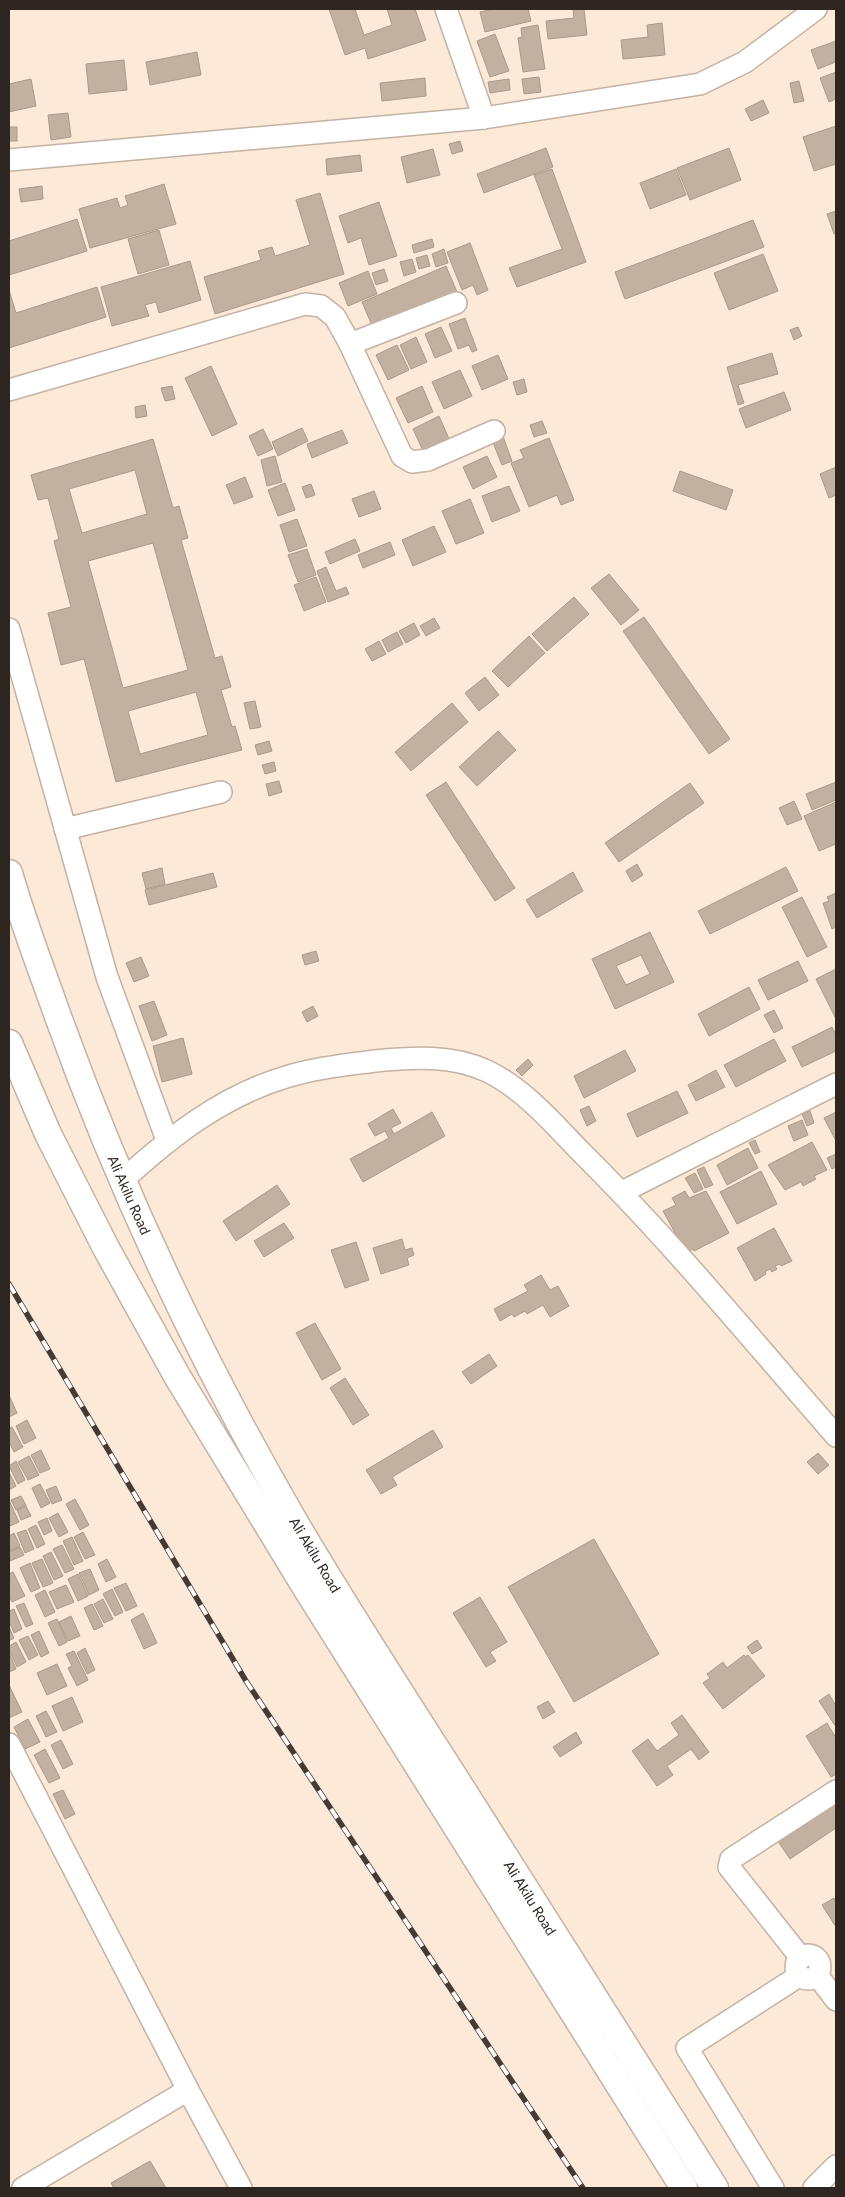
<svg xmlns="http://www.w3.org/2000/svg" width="845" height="2197" font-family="Lato,sans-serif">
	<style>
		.building { fill: #c2b0a0; stroke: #ab9a8a; fill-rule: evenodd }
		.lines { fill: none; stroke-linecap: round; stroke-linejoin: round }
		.minor-casing { stroke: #c4b2a2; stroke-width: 24 }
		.major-casing { stroke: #c4b2a2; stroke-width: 29 }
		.minor { stroke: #fff; stroke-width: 21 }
		.major { stroke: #fff; stroke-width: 26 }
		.rail-casing { stroke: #443c34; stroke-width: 5.5 }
		.rail { stroke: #fff; stroke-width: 4; stroke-dasharray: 11; stroke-linecap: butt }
		.labels { text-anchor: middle; stroke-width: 4; stroke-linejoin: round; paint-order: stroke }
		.street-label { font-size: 14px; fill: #2e2721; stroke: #fff }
	</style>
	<rect width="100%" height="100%" fill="#fce9d8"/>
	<g class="building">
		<path d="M329 9H355L364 35 392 25 387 9H415L426 40 368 59 365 48 345 55Z"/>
		<path d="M494 9H528L531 21 485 32 480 12Z"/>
		<path d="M573 9H584L587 35 548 39 546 21 574 18Z"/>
		<path d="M662 23 665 55 623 59 621 40 648 37 647 25Z"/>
		<path d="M538 25 545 69 523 72 518 38 522 37 521 28Z"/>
		<path d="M495 34 509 71 490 77 477 41Z"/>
		<path d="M836 41V62L818 69 811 50Z"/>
		<path d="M197 52 201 75 150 85 146 62Z"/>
		<path d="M124 60 127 90 89 94 86 64Z"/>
		<path d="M836 72V99L829 102 820 78Z"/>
		<path d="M539 77 541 92 524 94 522 79Z"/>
		<path d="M425 78 426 96 382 101 380 83Z"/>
		<path d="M31 79 36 106 9 112V84Z"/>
		<path d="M509 79 510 90 490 93 488 82Z"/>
		<path d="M799 81 804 101 794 103 790 83Z"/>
		<path d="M763 100 769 113 751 121 745 109Z"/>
		<path d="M68 113 71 137 51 140 48 115Z"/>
		<path d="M836 126V164L814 171 803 137Z"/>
		<rect x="9" y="127" width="8" height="14"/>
		<path d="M460 141 463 151 452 154 449 144Z"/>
		<path d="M546 148 553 167 484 193 477 174Z"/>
		<path d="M729 148 741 180 690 200 677 168Z"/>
		<path d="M433 149 440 175 407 183 401 157Z"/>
		<path d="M360 155 362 171 327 175 326 159Z"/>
		<path d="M552 169 586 262 517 287 509 268 562 249 534 175Z"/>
		<path d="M676 169 686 195 650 209 640 183Z"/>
		<path d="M164 184 176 224 90 248 79 209 117 198 120 208 128 205 125 196Z"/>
		<path d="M42 186 43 199 21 202 19 189Z"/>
		<path d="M320 193 344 274 215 314 204 277 261 260 258 251 272 247 275 256 310 245 296 200Z"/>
		<path d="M379 202 397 256 369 265 361 238 348 243 339 216Z"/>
		<path d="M836 211V233L834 234 827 214Z"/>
		<path d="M77 219 87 251 9 275V241Z"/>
		<path d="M753 220 764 247 625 299 615 272Z"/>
		<path d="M159 230 169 265 138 274 128 239Z"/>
		<path d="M432 239 434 247 414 253 412 245Z"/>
		<path d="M470 243 488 290 477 295 473 285 462 290 447 252Z"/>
		<path d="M444 249 448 263 436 267 432 254Z"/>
		<path d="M763 254 778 291 729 310 714 273Z"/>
		<path d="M427 255 430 266 419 269 416 258Z"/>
		<path d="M412 259 416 272 404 276 400 262Z"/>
		<path d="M190 261 201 300 159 313 156 302 145 305 149 316 112 326 101 287Z"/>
		<path d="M446 266 457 292 373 328 362 302Z"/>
		<path d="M384 269 388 281 376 285 372 273Z"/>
		<path d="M368 271 377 294 348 306 339 283Z"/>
		<path d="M97 287 106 317 9 348V290L16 313Z"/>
		<path d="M465 318 477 350 472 352 469 345 458 349 449 324Z"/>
		<path d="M441 327 452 351 435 358 425 334Z"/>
		<path d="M798 327 802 336 794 340 790 330Z"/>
		<path d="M416 337 427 362 411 369 400 345Z"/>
		<path d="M397 345 409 370 388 380 376 355Z"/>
		<path d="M772 353 778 374 738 385 744 403 738 405 727 367Z"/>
		<path d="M498 355 508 379 482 390 472 366Z"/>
		<path d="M211 366 237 424 212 436 185 378Z"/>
		<path d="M460 370 472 396 444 409 432 382Z"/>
		<path d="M524 379 527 392 517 395 513 382Z"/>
		<path d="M172 386 175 399 165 401 161 388Z"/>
		<path d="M422 386 433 412 408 423 396 398Z"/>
		<path d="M784 392 791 410 746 428 739 409Z"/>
		<path d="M145 405 147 416 136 418 135 407Z"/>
		<path d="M439 416 450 441 424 453 413 429Z"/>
		<path d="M542 421 547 433 534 437 530 425Z"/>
		<path d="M302 428 308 441 278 456 272 442Z"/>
		<path d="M263 429 273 449 258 456 249 436Z"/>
		<path d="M342 430 348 443 312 458 307 444Z"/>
		<path d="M501 431 512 461 502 465 490 435Z"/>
		<path d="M549 438 574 500 561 505 557 495 529 507 511 463 524 458 520 450Z"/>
		<path d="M153 439 173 508 179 506 188 538 181 540 215 658 222 656 231 687 221 690 232 727 235 726 242 750 116 782 84 659 61 665 48 613 71 607 54 541 59 539 48 498 38 500 31 475ZM135 470 147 514 82 533 69 489ZM153 543 188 670 123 688 88 561ZM196 692 208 735 140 754 128 711Z"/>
		<path d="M275 456 282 482 267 486 261 460Z"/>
		<path d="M487 456 497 477 473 489 463 467Z"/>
		<path d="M836 467V495L829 498 820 474Z"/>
		<path d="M680 471 733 490 726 510 673 491Z"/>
		<path d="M245 477 253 497 234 504 226 485Z"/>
		<path d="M285 483 295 510 278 516 268 490Z"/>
		<path d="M311 484 315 495 306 498 302 487Z"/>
		<path d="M509 486 520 511 492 522 482 496Z"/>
		<path d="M374 491 381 509 359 517 352 499Z"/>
		<path d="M470 499 484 533 456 544 442 511Z"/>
		<path d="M297 519 307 546 289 552 280 525Z"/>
		<path d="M434 526 446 552 413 566 402 540Z"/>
		<path d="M355 539 360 551 330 564 325 552Z"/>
		<path d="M390 542 395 555 363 568 358 555Z"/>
		<path d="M307 549 316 575 298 582 288 555Z"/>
		<path d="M326 567 336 591 346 587 349 594 328 602 317 571Z"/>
		<path d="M609 574 639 610 621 625 591 588Z"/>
		<path d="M316 577 326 602 304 611 294 585Z"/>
		<path d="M574 597 589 614 547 651 532 634Z"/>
		<path d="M644 617 730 739 709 754 623 631Z"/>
		<path d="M434 618 440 628 426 636 420 626Z"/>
		<path d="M414 623 420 635 406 643 399 631Z"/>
		<path d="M397 632 403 644 388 652 382 640Z"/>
		<path d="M529 636 545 653 508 687 492 671Z"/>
		<path d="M379 641 386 654 372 661 365 649Z"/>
		<path d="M485 677 499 695 479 711 465 693Z"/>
		<path d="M255 701 261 727 250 729 244 703Z"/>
		<path d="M452 703 468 722 411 771 395 752Z"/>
		<path d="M498 731 516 750 477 786 459 767Z"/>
		<path d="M269 741 272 751 258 755 255 745Z"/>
		<path d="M274 762 276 771 265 774 262 765Z"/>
		<path d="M279 781 282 792 269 796 266 784Z"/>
		<path d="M446 782 515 888 495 901 426 795Z"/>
		<path d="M836 782V800L812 810 806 794Z"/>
		<path d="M690 783 704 803 619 862 605 843Z"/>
		<path d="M794 801 802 819 787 825 779 808Z"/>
		<path d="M836 802V844L819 851 804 816Z"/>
		<path d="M637 864 643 875 632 882 626 871Z"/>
		<path d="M786 867 798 891 710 934 698 911Z"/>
		<path d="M162 868 165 884 146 889 142 873Z"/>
		<path d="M573 872 583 891 537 918 526 900Z"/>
		<path d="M213 873 217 887 149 905 145 890Z"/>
		<path d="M836 893V927L832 929 823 903 829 901 827 897Z"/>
		<path d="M802 897 827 947 807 957 782 907Z"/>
		<path d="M650 932 674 982 615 1009 592 959ZM641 955 650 974 626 985 616 966Z"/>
		<path d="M316 951 319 961 305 965 302 955Z"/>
		<path d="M141 957 149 976 134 982 126 963Z"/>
		<path d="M798 961 808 981 768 1000 758 980Z"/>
		<path d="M836 969V1019L816 979Z"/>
		<path d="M749 987 760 1009 709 1036 698 1014Z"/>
		<path d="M154 1001 167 1035 152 1041 139 1006Z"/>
		<path d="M313 1006 318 1016 307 1022 302 1012Z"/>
		<path d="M774 1010 783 1028 774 1033 764 1015Z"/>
		<path d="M832 1027 836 1035V1051L802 1067 792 1047Z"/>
		<path d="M183 1038 192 1074 162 1082 153 1046Z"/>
		<path d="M774 1039 786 1061 736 1087 724 1065Z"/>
		<path d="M625 1050 636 1071 584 1098 574 1076Z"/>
		<path d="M528 1059 533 1065 522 1076 516 1070Z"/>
		<path d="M716 1070 725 1087 696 1101 688 1085Z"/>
		<path d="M677 1091 688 1113 637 1137 627 1114Z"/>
		<path d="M589 1106 596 1121 587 1126 580 1110Z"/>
		<path d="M393 1109 401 1123 391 1128 394 1134 432 1112 445 1136 363 1182 350 1159 389 1138 385 1131 375 1136 368 1124Z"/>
		<path d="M810 1111 814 1123 807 1126 802 1114Z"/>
		<path d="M836 1112V1141L824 1118Z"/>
		<path d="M802 1120 808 1135 794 1141 788 1126Z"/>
		<path d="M755 1140 760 1152 755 1154 749 1143Z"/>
		<path d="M812 1142 827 1170 814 1176 816 1179 803 1186 801 1182 785 1190 768 1165Z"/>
		<path d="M748 1148 758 1168 727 1185 717 1165Z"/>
		<path d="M836 1154V1167L832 1169 827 1158Z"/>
		<path d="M704 1167 713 1185 705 1188 697 1170Z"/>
		<path d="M761 1171 777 1204 737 1224 720 1192Z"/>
		<path d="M695 1173 703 1189 694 1193 685 1178Z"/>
		<path d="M277 1185 290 1204 236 1241 223 1221Z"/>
		<path d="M685 1191 689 1198 706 1191 729 1233 694 1251 693 1249 686 1253 663 1211 676 1205 672 1198Z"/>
		<path d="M284 1223 294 1238 264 1257 254 1241Z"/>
		<path d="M774 1228 792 1261 781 1266 780 1264 775 1266 777 1269 772 1272 770 1269 765 1272 766 1274 755 1281 737 1248Z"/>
		<path d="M402 1239 405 1250 412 1248 414 1255 407 1258 409 1265 381 1274 373 1248Z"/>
		<path d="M356 1242 369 1280 345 1288 331 1250Z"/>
		<path d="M541 1275 550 1290 558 1286 569 1306 550 1317 543 1305 527 1314 525 1311 514 1317 512 1314 500 1321 494 1309 528 1291 524 1285Z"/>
		<path d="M315 1323 341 1369 322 1380 296 1333Z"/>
		<path d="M489 1354 497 1366 471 1384 462 1372Z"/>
		<path d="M345 1378 369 1415 353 1425 330 1388Z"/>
		<path d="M9 1395 17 1413 9 1417Z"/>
		<path d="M27 1420 36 1438 24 1444 16 1426Z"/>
		<path d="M12 1427 23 1447 14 1452 9 1442V1428Z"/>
		<path d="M433 1430 443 1447 392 1477 397 1485 381 1494 366 1470Z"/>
		<path d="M41 1450 50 1469 40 1473 31 1455Z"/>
		<path d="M818 1453 829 1465 818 1474 807 1462Z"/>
		<path d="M29 1456 39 1475 28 1480 18 1462Z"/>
		<path d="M16 1461 25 1480 18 1484 9 1466Z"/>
		<path d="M9 1472 16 1486 9 1490Z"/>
		<path d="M40 1484 50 1503 41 1508 32 1488Z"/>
		<path d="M56 1486 62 1500 52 1504 46 1490Z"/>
		<path d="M21 1496 26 1505 16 1510 11 1500Z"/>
		<path d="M75 1499 89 1525 80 1530 66 1504Z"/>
		<path d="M9 1500 19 1522 10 1526 9 1522Z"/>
		<path d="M26 1506 31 1516 21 1520 17 1510Z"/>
		<path d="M58 1513 68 1532 59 1537 49 1518Z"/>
		<path d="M47 1518 52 1531 44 1535 38 1522Z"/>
		<path d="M36 1525 45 1544 37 1548 28 1529Z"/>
		<path d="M26 1530 34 1549 25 1553 17 1533Z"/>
		<path d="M83 1532 95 1555 85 1559 74 1537Z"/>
		<path d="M14 1533 20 1546 9 1551V1536Z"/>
		<path d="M72 1537 83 1561 74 1565 63 1541Z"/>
		<path d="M594 1539 659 1654 574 1702 508 1587Z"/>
		<path d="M62 1545 74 1569 65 1573 53 1549Z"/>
		<path d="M20 1547 24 1555 10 1561 9 1552Z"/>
		<path d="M51 1552 63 1576 54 1580 43 1556Z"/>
		<path d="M42 1559 53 1583 43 1587 32 1563Z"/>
		<path d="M107 1559 116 1577 106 1582 98 1564Z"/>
		<path d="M30 1563 40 1588 31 1592 20 1568Z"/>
		<path d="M90 1569 99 1590 89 1595 79 1573Z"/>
		<path d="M13 1572 25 1596 12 1602 9 1595V1574Z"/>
		<path d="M78 1574 88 1596 78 1601 68 1579Z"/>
		<path d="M126 1583 137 1606 126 1611 114 1588Z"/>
		<path d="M66 1585 74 1602 57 1609 49 1592Z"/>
		<path d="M112 1589 123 1612 115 1616 103 1594Z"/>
		<path d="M45 1590 55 1612 45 1617 35 1595Z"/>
		<path d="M480 1597 507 1642 490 1652 496 1661 486 1667 453 1613Z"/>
		<path d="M103 1599 113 1619 104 1623 94 1604Z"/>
		<path d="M24 1603 33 1624 26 1627 16 1606Z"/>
		<path d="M92 1604 103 1626 94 1630 84 1608Z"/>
		<path d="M14 1609 22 1629 14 1633 9 1621V1611Z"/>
		<path d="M143 1613 157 1643 144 1649 131 1620Z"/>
		<path d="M71 1616 80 1636 68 1641 59 1622Z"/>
		<path d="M57 1619 67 1642 59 1646 48 1623Z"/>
		<path d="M9 1627 14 1638 9 1641Z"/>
		<path d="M39 1631 49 1653 41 1657 31 1635Z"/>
		<path d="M28 1636 38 1655 29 1660 19 1640Z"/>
		<path d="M757 1640 762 1648 752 1654 747 1647Z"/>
		<path d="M16 1642 26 1662 17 1667 9 1650V1646Z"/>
		<path d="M85 1648 95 1670 87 1674 77 1653Z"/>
		<path d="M74 1651 88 1680 77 1686 68 1668 72 1666 66 1654Z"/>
		<path d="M9 1653 16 1669 9 1672Z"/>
		<path d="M744 1655 745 1657 748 1655 765 1676 723 1709 703 1683 710 1678 707 1674 723 1662 727 1668Z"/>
		<path d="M57 1664 67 1686 47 1695 37 1673Z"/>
		<path d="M9 1685 22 1712 9 1718Z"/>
		<path d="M829 1694 836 1706V1727L819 1701Z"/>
		<path d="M72 1697 83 1722 63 1731 52 1706Z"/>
		<path d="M548 1701 555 1712 543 1719 537 1707Z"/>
		<path d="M46 1711 57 1732 46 1737 36 1716Z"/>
		<path d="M682 1715 709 1752 699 1760 691 1749 667 1766 673 1775 657 1786 632 1751 648 1739 657 1751 679 1735 671 1723Z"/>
		<path d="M28 1719 40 1742 25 1749 14 1727Z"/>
		<path d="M827 1723 836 1738V1774L831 1777 806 1736Z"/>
		<path d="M576 1732 582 1743 560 1757 553 1747Z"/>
		<path d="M61 1740 73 1764 63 1769 51 1745Z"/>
		<path d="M45 1749 60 1778 49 1783 34 1755Z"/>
		<path d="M63 1790 75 1814 65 1819 53 1794Z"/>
		<path d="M836 1801V1828L790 1859 777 1840Z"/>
		<path d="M834 1898 836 1903V1927L822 1905Z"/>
		<path d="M150 2161 166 2188H114L111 2183Z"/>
	</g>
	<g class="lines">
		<g class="minor-casing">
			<g id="minor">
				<path d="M446 9 484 118"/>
				<path d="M9 160 484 118 700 84 745 62 816 9"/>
				<path d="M350 344 456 303"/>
				<path d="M9 390 305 304 321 306 335 317 350 344 402 456 412 462 428 460 494 431"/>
				<path d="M9 629 107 977 167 1140"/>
				<path d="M65 829 221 792"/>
				<path d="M122 1181C170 1137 222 1096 286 1077 315 1068 345 1065 375 1061 413 1057 453 1055 487 1071 524 1089 552 1122 580 1151 671 1241 752 1340 836 1436"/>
				<path d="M622 1192 836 1084"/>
				<path d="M9 1744 188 2090 241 2188"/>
				<circle cx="808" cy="1967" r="12"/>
				<path d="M801 1958 729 1867 731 1859 836 1791"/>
				<path d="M817 1975 836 2000"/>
				<path d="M23 2188 188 2090"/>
				<path d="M773 2188 687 2048 799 1976"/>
				<path d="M814 2188 836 2166"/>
			</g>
		</g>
		<g class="major-casing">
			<g id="major">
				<path d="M9 873C22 919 39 963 55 1008 119 1188 201 1361 297 1526 352 1619 411 1709 469 1800 551 1930 633 2059 715 2188"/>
				<path d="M9 1043 48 1134 106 1248 177 1376 306 1588 684 2188"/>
			</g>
		</g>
		<use href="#minor" class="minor"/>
		<use href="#major" class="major"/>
		<g class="rail-casing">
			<path id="rail" d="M9 1284 246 1681 583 2188"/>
		</g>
		<use href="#rail" class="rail"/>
	</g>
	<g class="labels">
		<g class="street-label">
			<text transform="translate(129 1195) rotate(66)" y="5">Ali Akilu Road</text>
			<text transform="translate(315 1555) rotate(59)" y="5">Ali Akilu Road</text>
			<text transform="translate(530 1898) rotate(58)" y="5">Ali Akilu Road</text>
		</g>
	</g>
	<rect width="845" height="2197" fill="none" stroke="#2e2721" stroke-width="20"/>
</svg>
